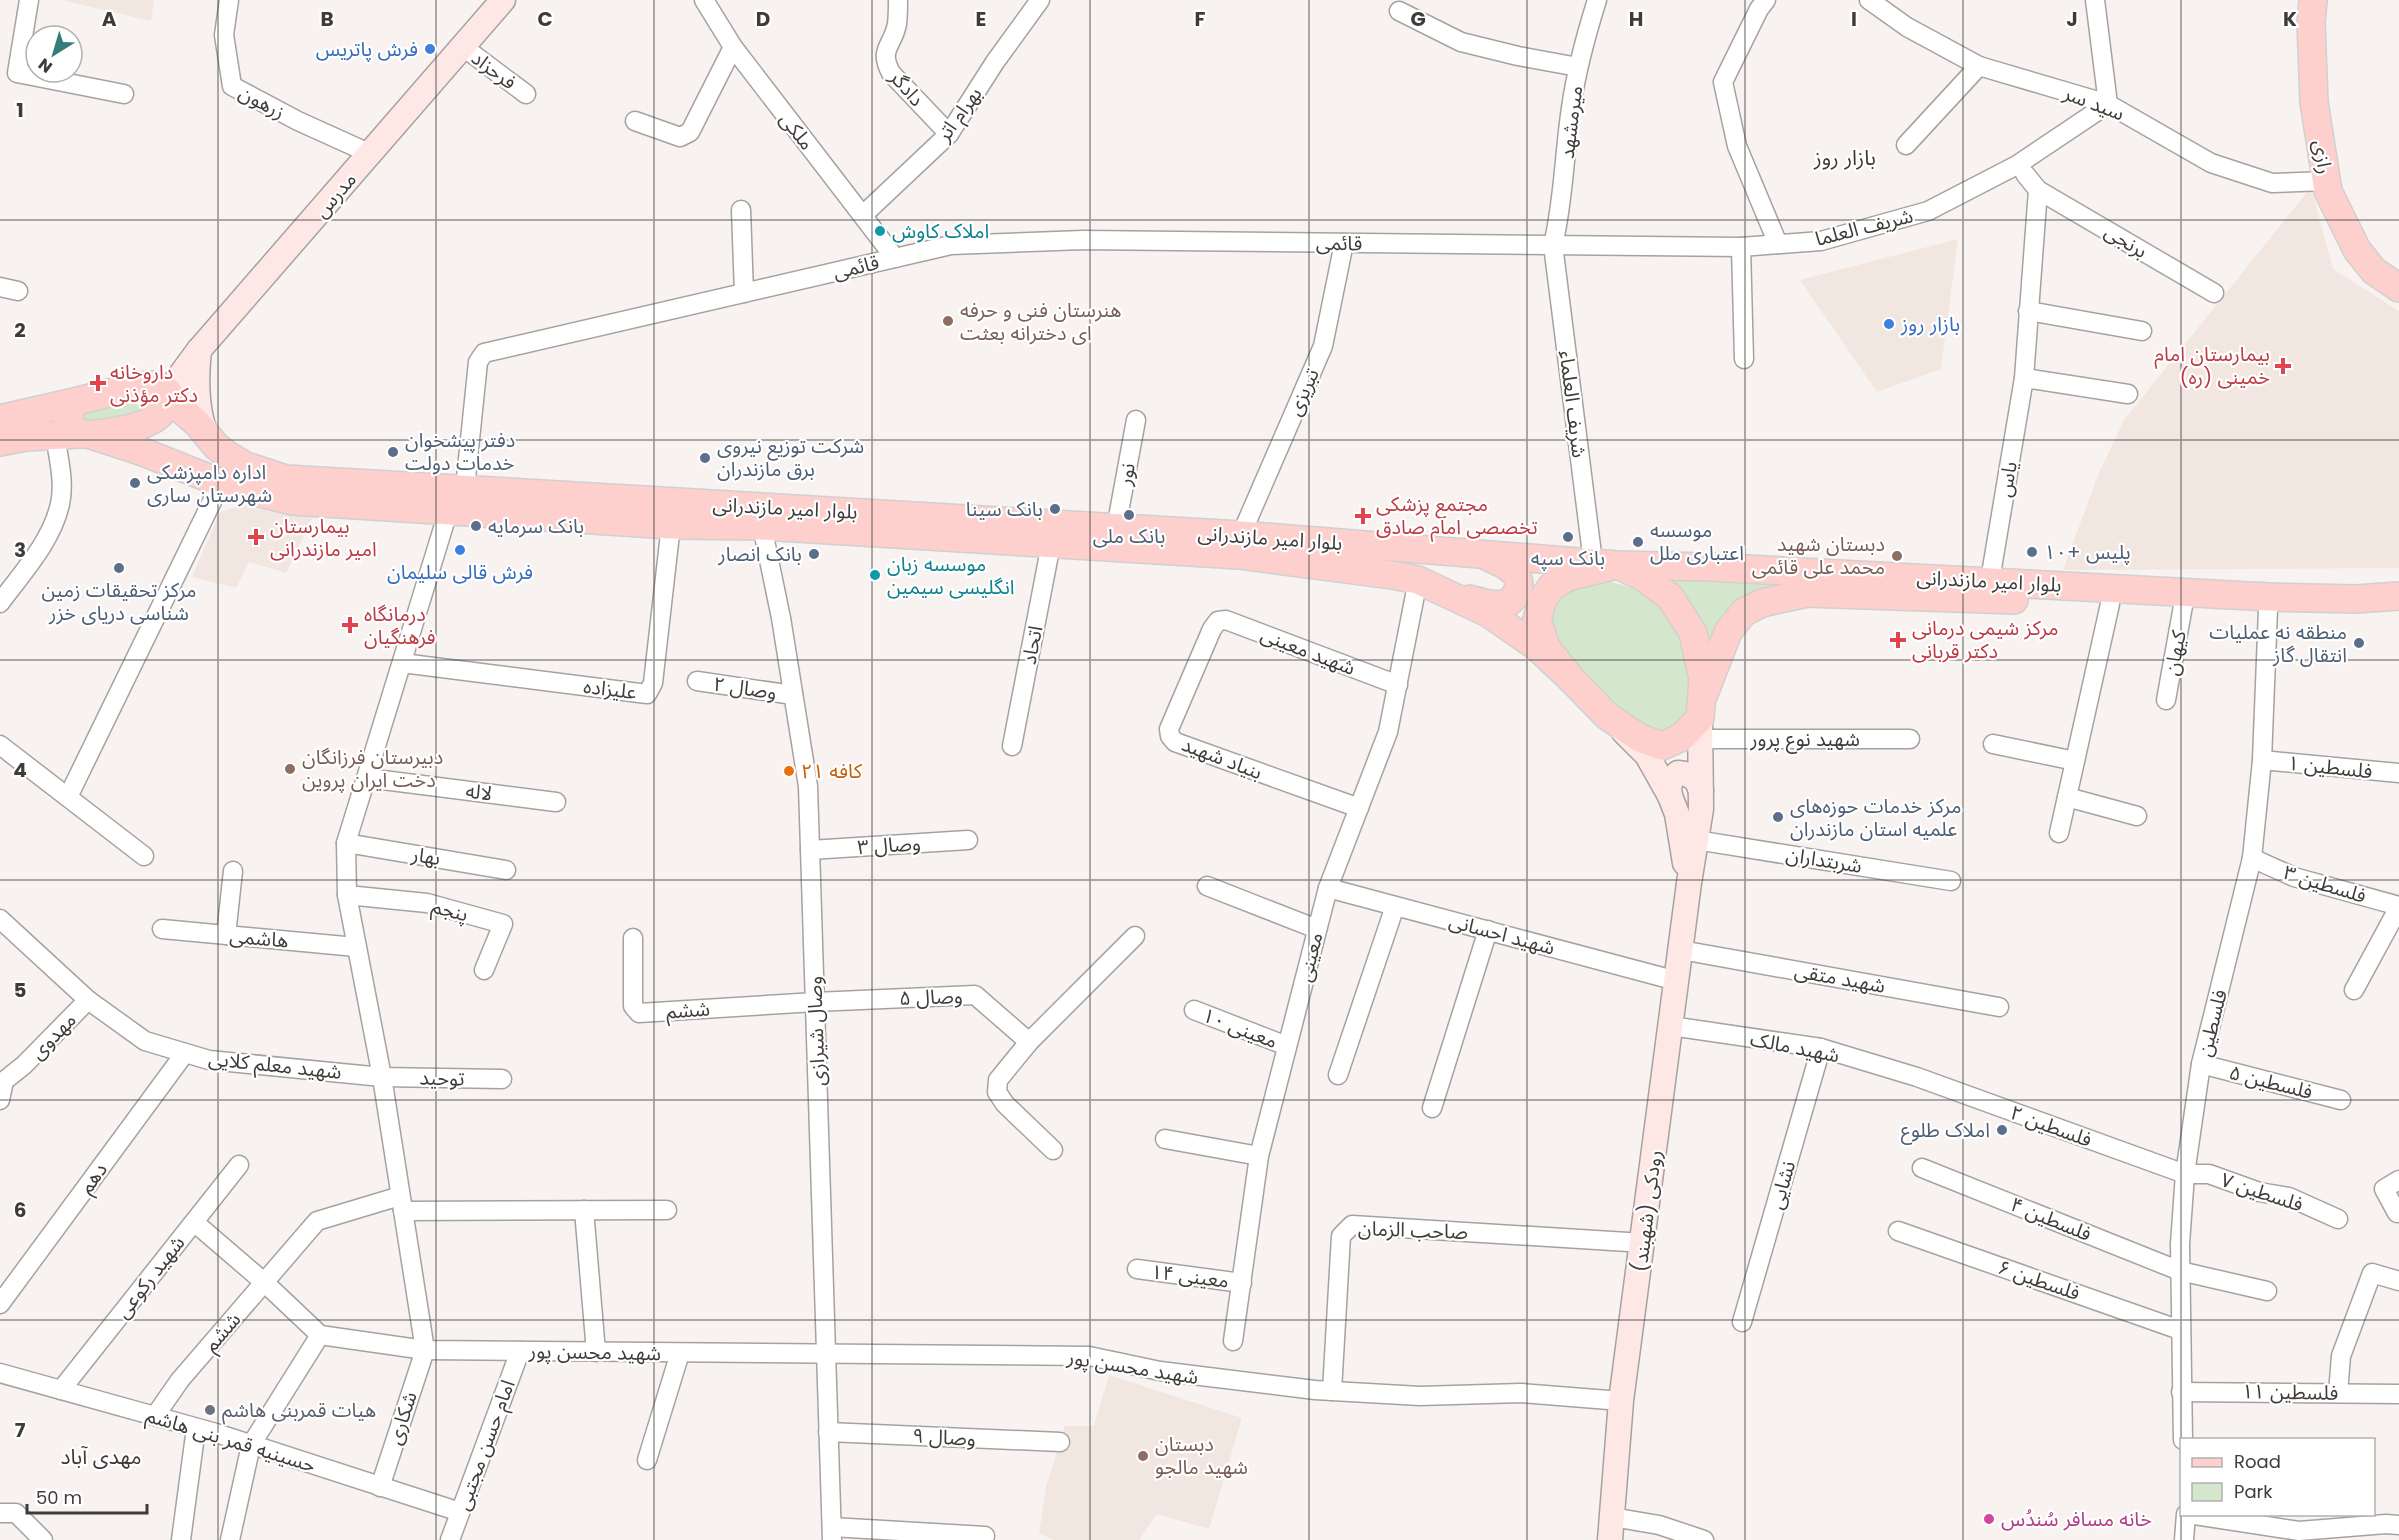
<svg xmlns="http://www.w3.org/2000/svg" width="2399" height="1540" font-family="Poppins,'Noto Sans Arabic',sans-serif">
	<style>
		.built { fill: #f2e6e1 }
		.green { fill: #d4e6cc }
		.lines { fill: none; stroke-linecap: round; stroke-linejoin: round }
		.street-casing { stroke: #a6a2a0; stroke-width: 21 }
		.secondary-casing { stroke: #a6a2a0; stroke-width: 27 }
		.primary-casing { stroke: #d1d0d0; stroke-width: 30 }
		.street { stroke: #fff; stroke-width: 18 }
		.secondary { stroke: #fee8e6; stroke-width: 24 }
		.primary { stroke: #fdd0cd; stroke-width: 27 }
		.grid { fill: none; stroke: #3e3c3b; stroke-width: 1.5; stroke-opacity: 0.55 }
		.shop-dot { fill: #3f7fe0; stroke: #fff; stroke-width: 2 }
		.culture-dot { fill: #0f9aa8; stroke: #fff; stroke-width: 2 }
		.education-dot { fill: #8d6e63; stroke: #fff; stroke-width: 2 }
		.health-dot { fill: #e0444e; stroke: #fff; stroke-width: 2 }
		.service-dot { fill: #5c6f8a; stroke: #fff; stroke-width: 2 }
		.food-dot { fill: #e8710a; stroke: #fff; stroke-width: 2 }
		.worship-dot { fill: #6b7280; stroke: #fff; stroke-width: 2 }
		.hotel-dot { fill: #d1479c; stroke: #fff; stroke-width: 2 }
		.labels { text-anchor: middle; stroke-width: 4.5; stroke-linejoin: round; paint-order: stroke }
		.shop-label { font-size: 20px; fill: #366cbe; stroke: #fff; text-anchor: end }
		.street-label { font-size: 20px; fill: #3e3c3b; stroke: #fff }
		.culture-label { font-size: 20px; fill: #0d838f; stroke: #fff; text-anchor: start }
		.education-label { font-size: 20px; fill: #785e54; stroke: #fff; text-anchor: start }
		.health-label { font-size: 20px; fill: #be3a42; stroke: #fff; text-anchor: start }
		.service-label { font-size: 20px; fill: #4e5e75; stroke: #fff; text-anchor: start }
		.food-label { font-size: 20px; fill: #c56008; stroke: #fff; text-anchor: start }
		.worship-label { font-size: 20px; fill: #5b616d; stroke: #fff; text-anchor: start }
		.hotel-label { font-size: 20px; fill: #b23c85; stroke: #fff; text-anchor: start }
		.neighbourhood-label { font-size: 21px; fill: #3b3836; stroke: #fff }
		.grid-label { font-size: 20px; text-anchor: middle; font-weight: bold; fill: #3e3c3b; stroke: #fff; stroke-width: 4.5; stroke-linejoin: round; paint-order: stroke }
	</style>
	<rect width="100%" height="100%" fill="#f8f3f1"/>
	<g class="built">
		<path d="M61 0H154L151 21Z"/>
		<path d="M2311 187 2333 269 2399 311V568L2063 570 2098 475 2124 420Z"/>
		<path d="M1958 239 1941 369 1877 392 1800 280Z"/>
		<path d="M253 501 317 509 286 573 249 562 236 588 192 577 220 512Z"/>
		<path d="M1109 1375 1242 1418 1209 1529 1157 1514 1139 1540H1053L1039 1533 1046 1487 1065 1426H1094Z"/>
	</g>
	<g class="green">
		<path d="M148 398 147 410 141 414 83 426 75 407Z"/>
		<path d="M1650 571 1890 590 1739 604 1723 614 1707 643Z"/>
		<path d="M1601 580C1616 583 1647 590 1657 602 1679 627 1703 688 1683 719 1679 725 1669 729 1663 732L1642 726 1613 706 1559 648 1548 618C1560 591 1573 588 1601 580Z"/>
	</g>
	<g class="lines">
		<g class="street-casing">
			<g id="street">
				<path d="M29 0 17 73 124 94"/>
				<path d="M229 0 224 35 232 86 298 121 371 154"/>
				<path d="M704 0 733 47 895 258"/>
				<path d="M898 0C898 8 898 16 897 24 893 46 878 49 891 73L949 134"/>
				<path d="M1766 0 1759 9 1723 82 1737 146 1778 244"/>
				<path d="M1869 0 1907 27 1979 66 2108 104 2211 163 2272 183 2326 181"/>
				<path d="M2095 0 2108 104"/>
				<path d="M1399 11 1461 42 1518 56 1578 67"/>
				<path d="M462 46 526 94"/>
				<path d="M635 121 680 137 690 132 733 47"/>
				<path d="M1906 145 1979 66"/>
				<path d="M2038 190 2214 293"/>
				<path d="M741 210 744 293"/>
				<path d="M863 215 949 134 995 62 1040 0"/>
				<path d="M1741 247 1744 359"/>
				<path d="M0 287 18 291"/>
				<path d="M2028 311 2142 331"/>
				<path d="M2024 378 2128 394"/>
				<path d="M465 488 478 362 484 353 951 245 1083 240 1741 247 1821 241 1928 211 2017 165 2108 104"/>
				<path d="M448 512 346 843 347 895 382 1077 425 1350 1089 1356 1160 1371 1315 1390 1420 1396 1521 1393 1621 1401"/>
				<path d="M762 526 781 618 808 786 832 1540"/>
				<path d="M1116 528 1136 420"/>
				<path d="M1241 535 1323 346 1344 243"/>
				<path d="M1593 562 1553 245C1564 199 1564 154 1571 108 1576 71 1586 35 1597 0"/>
				<path d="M1990 580 2024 378 2038 190 2025 174"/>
				<path d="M0 603C22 573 52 541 60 504 65 482 58 456 55 435"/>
				<path d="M402 663 647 694 653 683 671 525"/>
				<path d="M697 681 793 695"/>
				<path d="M2166 700 2183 606"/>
				<path d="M1700 739H1910"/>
				<path d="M1993 744 2075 761"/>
				<path d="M0 745 144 856"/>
				<path d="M1012 746 1051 544"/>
				<path d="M2262 760 2399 773"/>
				<path d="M367 778 556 802"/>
				<path d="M68 797 221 483"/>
				<path d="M2067 797 2137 816"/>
				<path d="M1359 808 1175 742 1170 736 1169 729 1212 629 1218 621 1226 620 1398 685"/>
				<path d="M2059 833 2110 604"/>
				<path d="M1696 840 1951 881"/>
				<path d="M346 843 506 870"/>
				<path d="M810 850 968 840"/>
				<path d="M2252 858 2294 877 2399 906"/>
				<path d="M1207 886 1317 929"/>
				<path d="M1328 888 1677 981"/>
				<path d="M347 895 427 903 503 924 484 970"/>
				<path d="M0 919 88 1000 145 1041 209 1060 382 1077 502 1079"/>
				<path d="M162 929 356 947"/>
				<path d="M226 935 233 871"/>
				<path d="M633 938V1006L639 1013 815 1002 975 995 1029 1042"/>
				<path d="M1681 950 1999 1007"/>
				<path d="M2354 990 2399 907"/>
				<path d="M1194 1010 1287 1046"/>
				<path d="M1671 1026 1821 1048 1917 1077 2185 1174H2209L2259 1192 2289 1197 2338 1219"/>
				<path d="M2201 1064 2341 1100"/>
				<path d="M1338 1075 1395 906"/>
				<path d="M0 1100 4 1081 24 1065 88 1000"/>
				<path d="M1432 1108 1488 930"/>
				<path d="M1165 1139 1259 1156"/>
				<path d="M1053 1150 1005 1104 997 1092 998 1080 1029 1042 1135 936"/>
				<path d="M1922 1168 2180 1271 2267 1291"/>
				<path d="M584 1210 596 1352"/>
				<path d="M403 1211 667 1210"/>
				<path d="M2397 1213 2384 1189 2399 1180"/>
				<path d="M194 1222 265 1283 320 1335 425 1350 380 1487"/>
				<path d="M1898 1231 2180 1330"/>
				<path d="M1137 1269 1242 1283"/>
				<path d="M0 1304 185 1053"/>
				<path d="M1742 1322 1821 1048"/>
				<path d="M1233 1341 1259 1156 1328 888 1388 732 1418 580"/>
				<path d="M0 1373 216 1433 460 1512"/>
				<path d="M61 1390 239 1165"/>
				<path d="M1332 1391 1341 1236 1352 1225 1644 1243"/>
				<path d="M2181 1392 2399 1394"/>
				<path d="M2338 1393 2341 1356 2372 1273 2399 1281"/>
				<path d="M155 1416 180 1380 317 1221 400 1196"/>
				<path d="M828 1432 1060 1442"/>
				<path d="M2183 1440 2180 1244 2185 1174 2201 1064 2252 858 2262 760 2268 609"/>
				<path d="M647 1460 680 1353"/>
				<path d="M0 1513H16L43 1540"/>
				<path d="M2188 1514 2299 1531 2386 1524 2399 1525"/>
				<path d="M1612 1517 1659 1525 1704 1540"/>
				<path d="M832 1527 985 1536"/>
				<path d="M181 1540 196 1428"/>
				<path d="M230 1540 251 1445 320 1335"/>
				<path d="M450 1540 520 1351"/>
				<path d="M2184 1540 2186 1514"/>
			</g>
		</g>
		<g class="secondary-casing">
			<g id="secondary">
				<path d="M199 350C196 380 196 405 205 433"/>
				<path d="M168 392 199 350 503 0"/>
				<path d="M1624 732 1647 755 1670 796 1677 814 1685 863"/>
				<path d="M1670 796C1668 785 1670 780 1678 773 1692 774 1697 779 1701 791"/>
				<path d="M1610 1540 1621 1401 1689 883 1701 809 1700 718"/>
			</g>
		</g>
		<g class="primary-casing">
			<g id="primary">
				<path d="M2313 0 2311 23 2314 102 2328 191 2357 250 2374 271 2399 288"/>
				<path d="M155 385 168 392C172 423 127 430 104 433 97 434 88 436 81 433 74 431 71 426 68 420L70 409 78 401 136 386Z"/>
				<path d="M169 399 197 423 216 446 226 454 246 466 286 479 1241 535 1617 565 1710 567 2269 597 2356 599 2399 596"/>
				<path d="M0 419 78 401"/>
				<path d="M91 435 143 452 221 483 292 501 671 525 762 526 1239 555 1392 575 1418 580 1488 613 1537 647 1571 679"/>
				<path d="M0 442 26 437 81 434"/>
				<path d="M1617 565 1643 577 1670 597 1693 633 1703 679 1700 718 1682 737 1662 746 1640 738 1607 716 1571 679 1546 647 1537 619 1543 599 1551 587 1568 577Z"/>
				<path d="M1470 599C1480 602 1492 606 1503 604 1510 603 1514 598 1517 592 1526 573 1502 563 1488 557"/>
				<path d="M1702 699 1728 632 1744 612 1762 603 1807 593 2014 600"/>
			</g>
		</g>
		<use href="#street" class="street"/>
		<use href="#secondary" class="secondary"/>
		<use href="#primary" class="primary"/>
	</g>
	<path class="grid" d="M218 0V1540M436 0V1540M654 0V1540M872 0V1540M1090 0V1540M1309 0V1540M1527 0V1540M1745 0V1540M1963 0V1540M2181 0V1540M0 220H2399M0 440H2399M0 660H2399M0 880H2399M0 1100H2399M0 1320H2399"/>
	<g class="shop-dot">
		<circle cx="430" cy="49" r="6"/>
		<circle cx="1889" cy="324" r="6"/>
		<circle cx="460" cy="550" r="6"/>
	</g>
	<g class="culture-dot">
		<circle cx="880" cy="231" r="6"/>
		<circle cx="875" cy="575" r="6"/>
	</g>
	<g class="education-dot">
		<circle cx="948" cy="321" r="6"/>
		<circle cx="1897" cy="556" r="6"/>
		<circle cx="290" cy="769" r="6"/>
		<circle cx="1143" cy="1456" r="6"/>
	</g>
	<g class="health-dot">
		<path d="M2280 357h6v6h6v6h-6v6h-6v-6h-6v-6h6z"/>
		<path d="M95 374h6v6h6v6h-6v6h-6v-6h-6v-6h6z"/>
		<path d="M1360 507h6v6h6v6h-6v6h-6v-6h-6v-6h6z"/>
		<path d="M253 528h6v6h6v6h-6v6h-6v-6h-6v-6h6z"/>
		<path d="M347 616h6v6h6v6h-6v6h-6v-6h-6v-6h6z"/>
		<path d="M1895 631h6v6h6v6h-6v6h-6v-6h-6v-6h6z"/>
	</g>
	<g class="service-dot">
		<circle cx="393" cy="452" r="6"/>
		<circle cx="705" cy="458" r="6"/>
		<circle cx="135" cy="483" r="6"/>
		<circle cx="1055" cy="509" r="6"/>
		<circle cx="1129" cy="515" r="6"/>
		<circle cx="476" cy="526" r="6"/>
		<circle cx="1568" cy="537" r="6"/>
		<circle cx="1638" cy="542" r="6"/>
		<circle cx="2032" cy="552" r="6"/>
		<circle cx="814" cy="554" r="6"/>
		<circle cx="119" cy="568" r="6"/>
		<circle cx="2359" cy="643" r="6"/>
		<circle cx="1778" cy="817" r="6"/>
		<circle cx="2002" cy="1130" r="6"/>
	</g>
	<circle class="food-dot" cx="789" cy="771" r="6"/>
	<circle class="worship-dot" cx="210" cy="1410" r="6"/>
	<circle class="hotel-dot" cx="1989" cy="1519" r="6"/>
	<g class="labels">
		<g class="shop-label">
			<text x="418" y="56">فرش پاتریس</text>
			<text x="1901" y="331" text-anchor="start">بازار روز</text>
			<text x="460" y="579" text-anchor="middle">فرش قالی سلیمان</text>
		</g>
		<g class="street-label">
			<text transform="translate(494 70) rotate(37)" y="7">فرحزاد</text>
			<text transform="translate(907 88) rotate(49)" y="7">دادگر</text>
			<text transform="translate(262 102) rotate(28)" y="7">زرهون</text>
			<text transform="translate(2094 103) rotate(21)" y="7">سید سر</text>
			<text transform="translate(959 114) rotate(-54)" y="7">بهرام اتر</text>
			<text transform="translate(1571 122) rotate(-83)" y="7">میرمشهد</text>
			<text transform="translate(797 131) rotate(52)" y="7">ملکی</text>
			<text transform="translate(2323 157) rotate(81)" y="7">رازی</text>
			<text transform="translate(335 195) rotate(-49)" y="7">مدرس</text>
			<text transform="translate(1864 227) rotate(-14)" y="7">شریف العلما</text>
			<text transform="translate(2126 241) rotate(31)" y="7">برنجی</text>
			<text transform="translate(1339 243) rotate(1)" y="7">قائمی</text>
			<text transform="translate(856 267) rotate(-13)" y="7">قائمی</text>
			<text transform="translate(1303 392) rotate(-66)" y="7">تبریزی</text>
			<text transform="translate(1573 404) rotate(83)" y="7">شریف العلماء</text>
			<text transform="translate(1126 474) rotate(-79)" y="7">نور</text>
			<text transform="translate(2007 479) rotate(-80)" y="7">یاس</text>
			<text transform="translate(785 508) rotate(3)" y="7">بلوار امیر مازندرانی</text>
			<text transform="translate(1270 538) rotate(4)" y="7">بلوار امیر مازندرانی</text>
			<text transform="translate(1989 581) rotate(3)" y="7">بلوار امیر مازندرانی</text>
			<text transform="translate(1032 645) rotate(-79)" y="7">اتحاد</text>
			<text transform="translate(1308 651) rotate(21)" y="7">شهید معینی</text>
			<text transform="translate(2175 653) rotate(-80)" y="7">کیهان</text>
			<text transform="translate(745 688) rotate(8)" y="7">وصال ۲</text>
			<text transform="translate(610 689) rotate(7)" y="7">علیزاده</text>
			<text x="1805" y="746">شهید نوع پرور</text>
			<text transform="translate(1222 758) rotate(21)" y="7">بنیاد شهید</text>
			<text transform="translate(2330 767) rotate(6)" y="7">فلسطین ۱</text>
			<text transform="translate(479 792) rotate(7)" y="7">لاله</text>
			<text transform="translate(889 845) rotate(-4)" y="7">وصال ۳</text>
			<text transform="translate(426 856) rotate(9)" y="7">بهار</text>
			<text transform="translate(1824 860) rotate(9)" y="7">شربتداران</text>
			<text transform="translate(2325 884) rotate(17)" y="7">فلسطین ۳</text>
			<text transform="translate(450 910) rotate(15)" y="7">پنجم</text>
			<text transform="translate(1502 934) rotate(15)" y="7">شهید احسانی</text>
			<text transform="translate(259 938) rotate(5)" y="7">هاشمی</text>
			<text transform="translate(1310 957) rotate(-76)" y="7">معینی</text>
			<text transform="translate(1840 978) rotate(10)" y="7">شهید متقی</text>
			<text transform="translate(931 997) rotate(-2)" y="7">وصال ۵</text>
			<text transform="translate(688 1010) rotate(-4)" y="7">ششم</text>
			<text transform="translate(2212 1023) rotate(-76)" y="7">فلسطین</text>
			<text transform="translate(1240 1028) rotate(21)" y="7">معینی ۱۰</text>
			<text transform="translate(816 1031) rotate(-92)" y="7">وصال شیرازی</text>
			<text transform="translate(53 1036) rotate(-46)" y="7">مهدوی</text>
			<text transform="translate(1795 1047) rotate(11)" y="7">شهید مالک</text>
			<text transform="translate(275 1065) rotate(6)" y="7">شهید معلم کلایی</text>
			<text transform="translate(442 1078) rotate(1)" y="7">توحید</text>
			<text transform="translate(2271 1082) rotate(14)" y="7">فلسطین ۵</text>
			<text transform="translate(2051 1126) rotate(20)" y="7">فلسطین ۲</text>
			<text transform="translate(93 1178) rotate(-54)" y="7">دهم</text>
			<text transform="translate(1782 1185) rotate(-74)" y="7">نشایی</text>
			<text transform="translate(2262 1192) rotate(18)" y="7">فلسطین ۷</text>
			<text transform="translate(1647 1211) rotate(-83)" y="7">رودکی (شهبند)</text>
			<text transform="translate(2051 1219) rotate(22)" y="7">فلسطین ۴</text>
			<text transform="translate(1413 1230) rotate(2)" y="7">صاحب الزمان</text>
			<text transform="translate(1190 1276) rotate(7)" y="7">معینی ۱۴</text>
			<text transform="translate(150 1277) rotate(-52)" y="7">شهید رکوعی</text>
			<text transform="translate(2039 1280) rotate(19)" y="7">فلسطین ۶</text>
			<text transform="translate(222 1332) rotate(-49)" y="7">ششم</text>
			<text transform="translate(595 1352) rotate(1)" y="7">شهید محسن پور</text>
			<text transform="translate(1133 1367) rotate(9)" y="7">شهید محسن پور</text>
			<text transform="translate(2290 1392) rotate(1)" y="7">فلسطین ۱۱</text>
			<text transform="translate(402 1418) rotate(-72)" y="7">شکاری</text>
			<text transform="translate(944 1437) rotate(3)" y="7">وصال ۹</text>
			<text transform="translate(231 1440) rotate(17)" y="7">حسینیه قمر بنی هاشم</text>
			<text transform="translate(485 1445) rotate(-70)" y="7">امام حسن مجتبی</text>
		</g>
		<g class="culture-label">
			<text x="892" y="238">املاک کاوش</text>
			<text x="887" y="571">موسسه زبان<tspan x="887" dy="23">انگلیسی سیمین</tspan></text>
		</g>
		<g class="education-label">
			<text x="960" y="317">هنرستان فنی و حرفه<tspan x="960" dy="23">ای دخترانه بعثت</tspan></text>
			<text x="1885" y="551" text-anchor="end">دبستان شهید<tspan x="1885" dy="23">محمد علی قائمی</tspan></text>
			<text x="302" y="764">دبیرستان فرزانگان<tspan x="302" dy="23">دخت ایران پروین</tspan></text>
			<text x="1155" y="1451">دبستان<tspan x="1155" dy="23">شهید مالجو</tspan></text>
		</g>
		<g class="health-label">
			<text x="2270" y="361" text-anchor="end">بیمارستان امام<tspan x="2270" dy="23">خمینی (ره)</tspan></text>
			<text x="110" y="379">داروخانه<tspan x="110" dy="23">دکتر مؤذنی</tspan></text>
			<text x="1376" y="511">مجتمع پزشکی<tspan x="1376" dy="23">تخصصی امام صادق</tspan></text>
			<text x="270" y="533">بیمارستان<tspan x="270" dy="23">امیر مازندرانی</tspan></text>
			<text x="364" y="621">درمانگاه<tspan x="364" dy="23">فرهنگیان</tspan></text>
			<text x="1912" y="635">مرکز شیمی درمانی<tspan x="1912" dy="23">دکتر قربانی</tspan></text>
		</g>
		<g class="service-label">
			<text x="405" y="447">دفتر پیشخوان<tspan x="405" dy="23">خدمات دولت</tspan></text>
			<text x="717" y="453">شرکت توزیع نیروی<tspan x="717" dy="23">برق مازندران</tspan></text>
			<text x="147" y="479">اداره دامپزشکی<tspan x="147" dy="23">شهرستان ساری</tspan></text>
			<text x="1043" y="516" text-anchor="end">بانک سینا</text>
			<text x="488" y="533">بانک سرمایه</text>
			<text x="1650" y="537">موسسه<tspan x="1650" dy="23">اعتباری ملل</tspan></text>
			<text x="1129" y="543" text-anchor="middle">بانک ملی</text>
			<text x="2044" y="559">پلیس +١٠</text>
			<text x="802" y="561" text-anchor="end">بانک انصار</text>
			<text x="1568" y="565" text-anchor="middle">بانک سپه</text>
			<text x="119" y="597" text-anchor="middle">مرکز تحقیقات زمین<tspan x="119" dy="23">شناسی دریای خزر</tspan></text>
			<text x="2347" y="639" text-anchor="end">منطقه نه عملیات<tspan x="2347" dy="23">انتقال گاز</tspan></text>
			<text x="1790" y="813">مرکز خدمات حوزه‌های<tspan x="1790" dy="23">علمیه استان مازندران</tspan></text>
			<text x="1990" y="1137" text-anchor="end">املاک طلوع</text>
		</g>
		<g class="food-label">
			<text x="801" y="778">کافه ۲۱</text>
		</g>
		<g class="worship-label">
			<text x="222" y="1417">هیات قمربنی هاشم</text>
		</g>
		<g class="hotel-label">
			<text x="2001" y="1526">خانه مسافر سُندُس</text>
		</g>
		<g class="neighbourhood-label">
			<text x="1845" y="165">بازار روز</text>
			<text x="101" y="1464">مهدی آباد</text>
		</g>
	</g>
	<g class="grid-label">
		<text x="109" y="26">A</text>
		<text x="327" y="26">B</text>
		<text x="545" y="26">C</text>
		<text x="763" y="26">D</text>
		<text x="981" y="26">E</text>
		<text x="1200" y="26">F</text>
		<text x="1418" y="26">G</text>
		<text x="1636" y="26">H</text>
		<text x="1854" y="26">I</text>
		<text x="2072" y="26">J</text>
		<text x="2290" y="26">K</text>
		<text x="20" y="117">1</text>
		<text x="20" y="337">2</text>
		<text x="20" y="557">3</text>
		<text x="20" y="777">4</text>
		<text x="20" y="997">5</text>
		<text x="20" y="1217">6</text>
		<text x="20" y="1437">7</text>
	</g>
	<rect x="2180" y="1438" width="195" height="78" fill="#ffffff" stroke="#b2b1b1" stroke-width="1.5"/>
	<rect x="2192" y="1458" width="30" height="9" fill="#fdd0cd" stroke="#b2b1b1" stroke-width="1.5"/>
	<text x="2234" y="1468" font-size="18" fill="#3e3c3b">Road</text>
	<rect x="2192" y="1483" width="30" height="18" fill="#d4e6cc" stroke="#b2b1b1" stroke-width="1.5"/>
	<text x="2234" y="1498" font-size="18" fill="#3e3c3b">Park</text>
	<g transform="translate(54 54) rotate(217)"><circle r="28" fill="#ffffff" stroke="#b2b1b1" stroke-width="1.5"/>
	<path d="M0-4.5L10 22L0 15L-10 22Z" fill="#347d7b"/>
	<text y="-9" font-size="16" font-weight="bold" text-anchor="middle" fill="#3e3c3b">N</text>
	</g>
	<path d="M27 1504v9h120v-9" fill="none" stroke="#3e3c3b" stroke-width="3"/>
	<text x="36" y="1504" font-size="18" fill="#3e3c3b" stroke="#ffffff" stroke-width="4.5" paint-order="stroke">50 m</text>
</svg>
